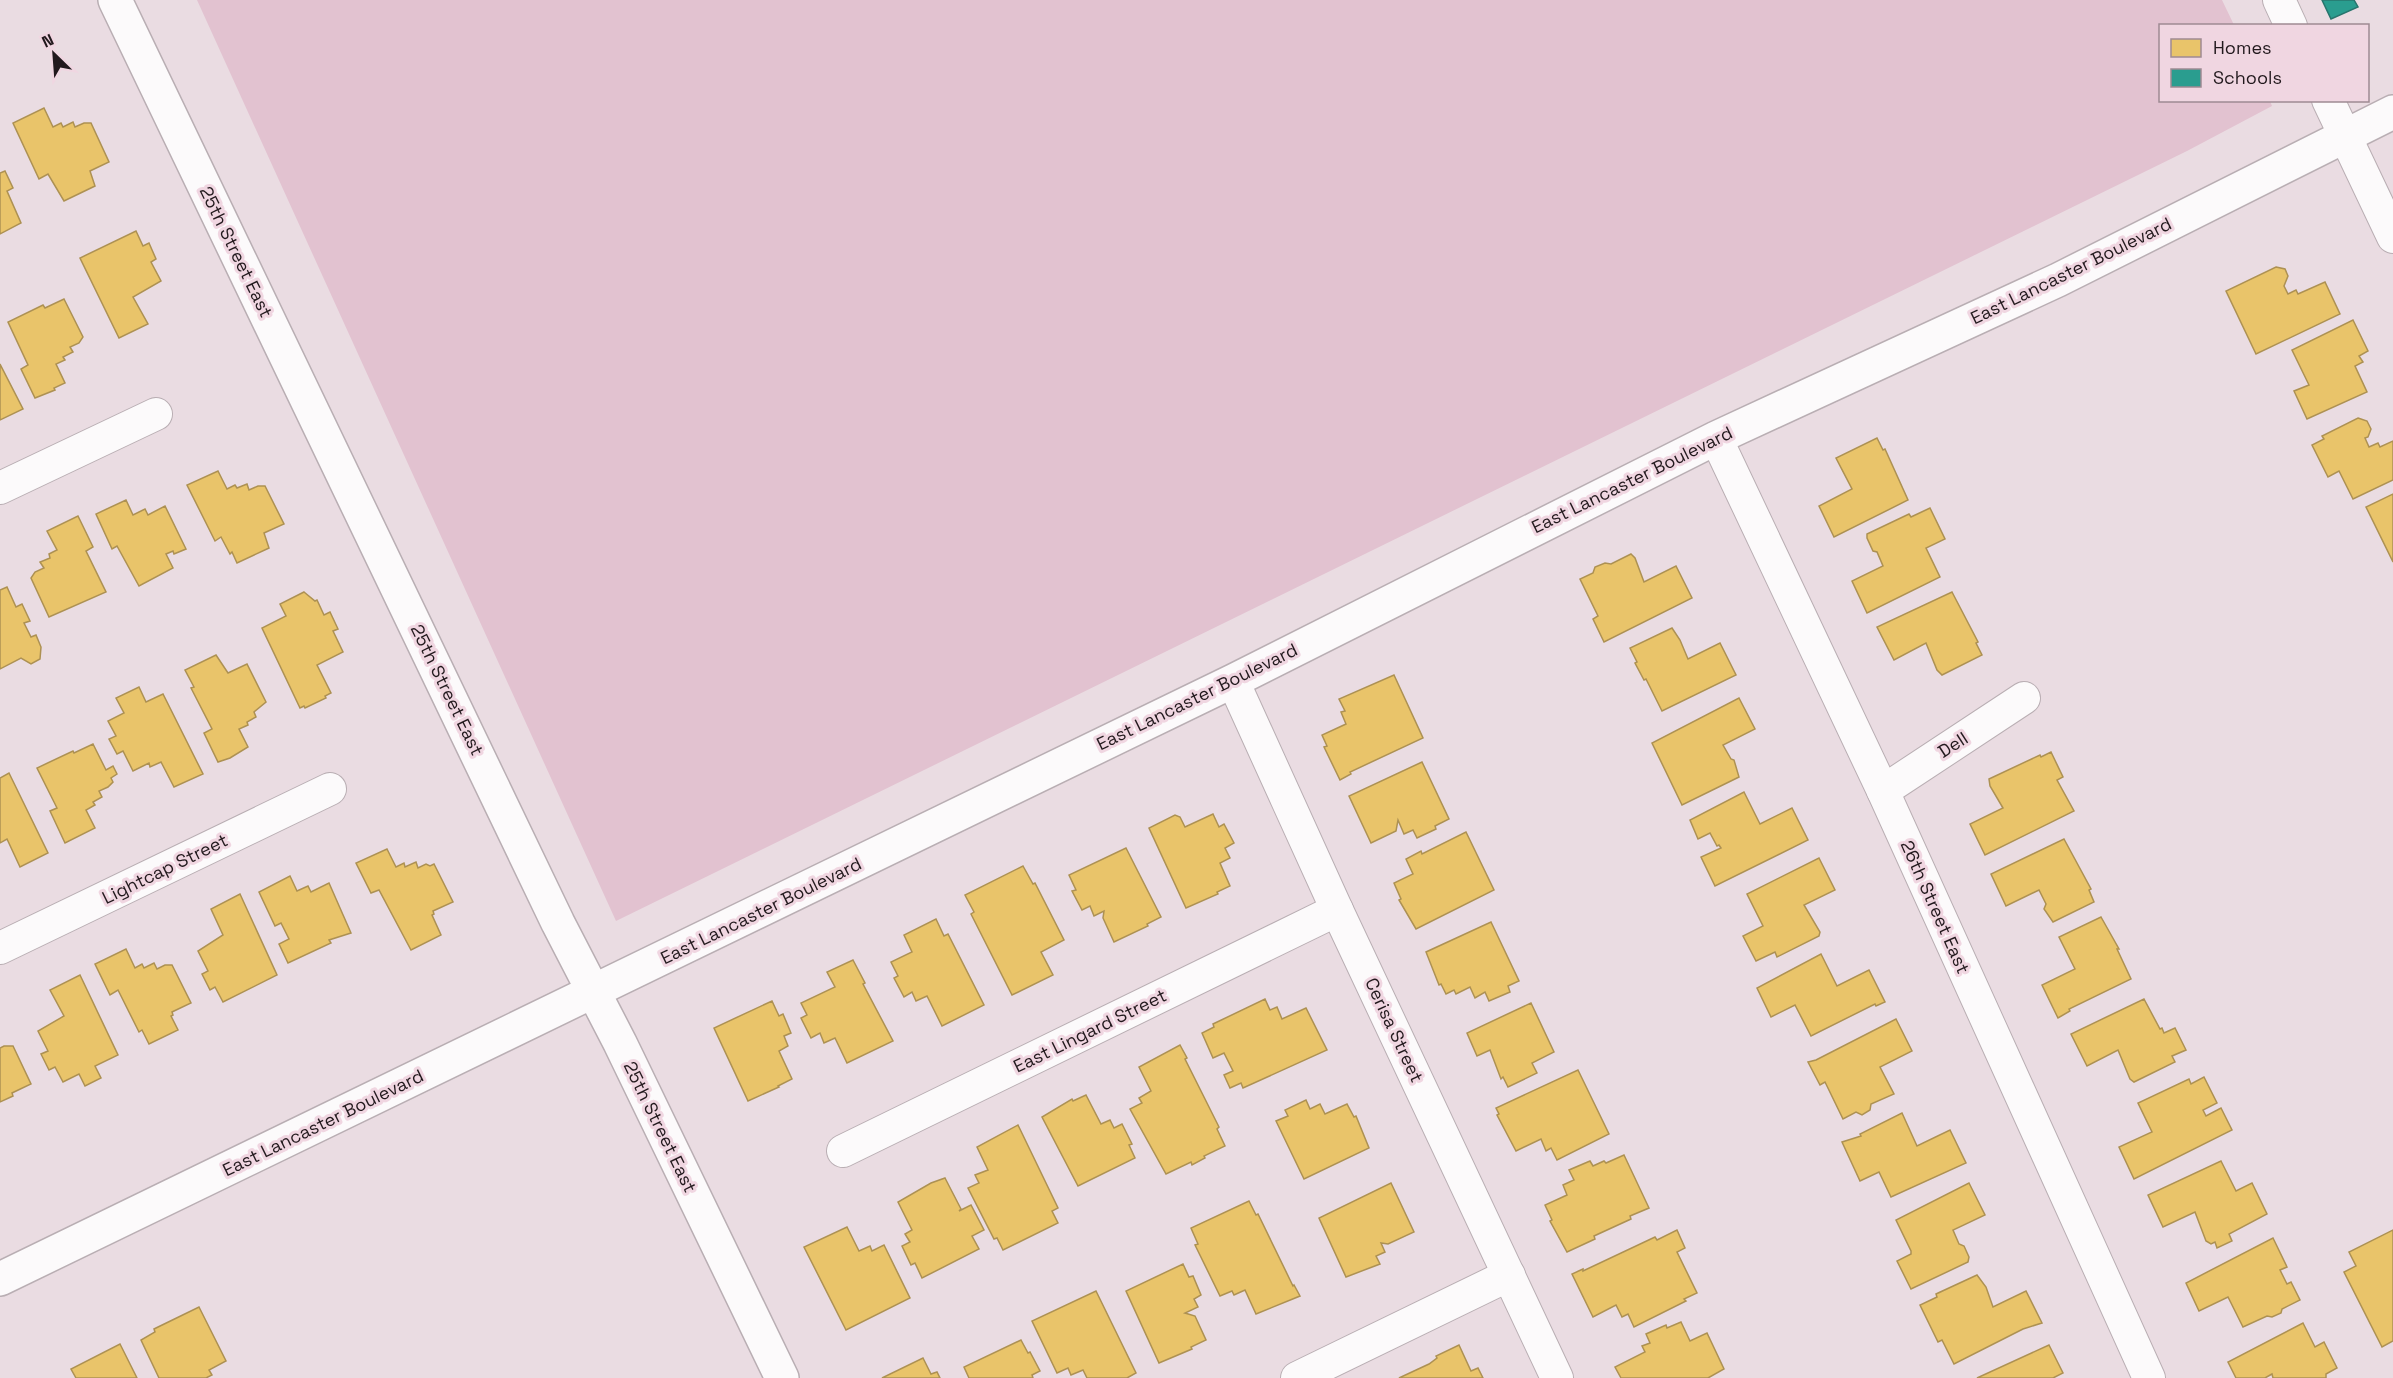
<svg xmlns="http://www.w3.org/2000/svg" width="2393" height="1378" font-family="'Space Grotesk',sans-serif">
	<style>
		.green { fill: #e2c2d0 }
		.homes { fill: #e9c46a; stroke: #ad9153; stroke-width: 1.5 }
		.schools { fill: #2a9d8f; stroke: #28756d; stroke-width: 1.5 }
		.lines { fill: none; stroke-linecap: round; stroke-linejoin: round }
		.minor-casing { stroke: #b9aeb3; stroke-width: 34 }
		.tertiary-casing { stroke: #b9aeb3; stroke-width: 36 }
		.secondary-casing { stroke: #b9aeb3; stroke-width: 36 }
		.minor { stroke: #fcfafb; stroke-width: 32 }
		.tertiary { stroke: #fcfafb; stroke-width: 33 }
		.secondary { stroke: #fcfafb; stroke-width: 33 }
		.labels { text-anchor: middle; stroke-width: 6; stroke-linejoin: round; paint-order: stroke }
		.street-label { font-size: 18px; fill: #22191d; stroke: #f0d6e1 }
	</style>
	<rect width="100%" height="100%" fill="#eadce2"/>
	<path class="green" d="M197 0H2222L2234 25 2160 26V100L2270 101 2272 106 2187 151 616 921Z"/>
	<g class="homes">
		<path d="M44 108 53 127 61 123 63 127 73 122 75 127 84 123H91L109 162 90 171 95 186 64 201 48 174 39 179 13 123Z"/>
		<path d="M5 171 13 188 7 191 21 223 0 234V173Z"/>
		<path d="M136 231 143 246 149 243 156 259 151 262 161 281 133 297 148 324 119 338 80 258Z"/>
		<path d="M2276 267 2285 269 2288 276 2284 286 2288 294 2296 290 2298 294 2325 282 2340 314 2256 354 2226 291Z"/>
		<path d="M64 299 83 337 79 343 70 347 73 352 63 357 65 360 56 364 65 383 54 388 55 390 35 398 21 369 28 365 8 322 43 305 45 308Z"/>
		<path d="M2353 320 2368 351 2359 356 2363 362 2355 366 2367 392 2307 419 2294 391 2309 385 2292 350Z"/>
		<path d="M0 364 23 409 0 420Z"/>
		<path d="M2358 418 2367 421 2371 429 2368 437 2365 438 2369 447 2378 443 2380 447 2393 441V480L2353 499 2339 471 2328 477 2312 445 2324 439 2322 436Z"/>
		<path d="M1877 438 1883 450 1885 449 1908 500 1834 537 1819 506 1852 489 1836 458Z"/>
		<path d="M218 471 227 489 235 485 237 488 247 484 249 490 258 486H265L284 524 264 533 269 548 237 563 232 552 230 554 221 537 215 541 187 485Z"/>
		<path d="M2393 494V562L2366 507Z"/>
		<path d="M126 500 133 515 145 509 148 515 165 506 186 549 174 554 173 551 166 554 173 568 139 586 117 546 112 549 96 514Z"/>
		<path d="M1930 508 1945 539 1926 548 1940 577 1867 613 1852 581 1883 566 1877 552 1873 551 1867 538V534L1909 514 1911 517Z"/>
		<path d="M78 516 93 547 86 551 106 592 49 617 31 578 35 572 44 568 40 562 50 558 49 554 57 550 47 531Z"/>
		<path d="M1631 554 1635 558 1644 582 1676 566 1692 598 1604 642 1593 619 1598 616 1580 579 1593 573 1595 567 1605 563 1611 564Z"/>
		<path d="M7 587 16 607 22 604 30 621 24 623 31 637 36 635 41 647 40 659 31 664 21 658 0 669V590Z"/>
		<path d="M304 592 315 601 317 600 324 615 330 612 338 629 333 631 343 652 317 665 331 693 325 696 326 698 305 708 304 706 300 708 262 628 286 616 280 604Z"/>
		<path d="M1952 592 1978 642 1976 643 1982 655 1942 675 1937 670 1926 643 1894 660 1877 627Z"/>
		<path d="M1672 628 1680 640 1688 659 1720 643 1736 675 1662 711 1646 679 1644 680 1635 663 1637 662 1630 648Z"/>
		<path d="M216 655 228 673 247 664 266 702 254 712 256 717 247 722 248 725 239 729 248 747 230 758 218 762 204 733 212 729 191 688 194 687 185 670Z"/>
		<path d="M1394 675 1423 738 1350 772 1351 774 1340 780 1324 747 1327 746 1322 735 1346 724 1341 712 1345 711 1339 699Z"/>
		<path d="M139 687 146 702 163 694 203 774 174 787 161 762 150 767 149 763 133 771 123 751 117 754 109 739 116 736 108 721 124 713 116 698Z"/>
		<path d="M1739 698 1755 729 1723 745 1731 759 1734 760 1739 777 1682 805 1652 743Z"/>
		<path d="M93 744 106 770 113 766 117 774 111 778 113 782 108 787 99 791 102 797 93 802 95 805 86 810 95 828 65 843 50 811 57 808 37 768 73 751 74 753Z"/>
		<path d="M2051 752 2063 777 2057 780 2074 811 1985 855 1970 824 2003 808 1990 786 1989 779 2040 755 2041 757Z"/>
		<path d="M1422 762 1449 819 1435 826 1436 829 1417 838 1413 830 1404 834 1398 820 1396 831 1371 843 1349 796Z"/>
		<path d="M9 773 48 853 20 867 7 839 0 843V778Z"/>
		<path d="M1744 792 1760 824 1792 808 1808 840 1715 886 1701 857 1721 848 1719 845 1717 846 1710 833 1698 839 1690 820Z"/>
		<path d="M1213 814 1219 827 1224 824 1234 843 1225 848 1230 858 1220 863 1230 886 1217 892 1218 894 1186 908 1149 828 1175 815 1180 817 1185 827Z"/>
		<path d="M1466 832 1494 890 1416 929 1399 900 1401 899 1394 883 1413 874 1406 859 1421 851 1422 854Z"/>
		<path d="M2064 839 2091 889 2089 890 2094 902 2053 922 2044 909 2046 904 2039 890 2006 906 1991 874Z"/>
		<path d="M1126 848 1161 917 1147 924 1148 926 1114 942 1103 918 1104 911 1094 916 1090 906 1082 910 1072 891 1076 890 1069 875Z"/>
		<path d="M387 849 396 867 404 863 405 867 416 862 418 868 426 864 430 866 434 864 453 902 433 911 434 914 432 915 441 935 411 950 379 890 371 893 356 863Z"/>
		<path d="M1819 858 1835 890 1804 905 1820 932 1819 936 1777 957 1775 952 1756 961 1743 936 1763 926 1747 894Z"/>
		<path d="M1023 866 1033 884 1035 883 1064 940 1041 952 1053 975 1012 995 971 914 974 912 965 895Z"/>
		<path d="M290 876 297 891 308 886 311 892 329 883 351 933 329 940 331 943 288 963 279 944 289 939 281 923 275 926 259 892Z"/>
		<path d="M240 894 277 975 223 1002 215 987 210 990 202 974 208 971 198 951 223 935 211 909Z"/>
		<path d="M2101 917 2119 949H2117L2131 979 2069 1009 2070 1011 2058 1018 2042 985 2075 969 2059 937Z"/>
		<path d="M936 919 944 936 948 934 984 1005 942 1026 927 996 916 1001 912 992 904 997 894 978 898 976 891 962 912 952 904 935Z"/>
		<path d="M1491 922 1519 981 1508 986 1510 992 1489 1001 1485 992 1475 998 1470 987 1456 994 1454 990 1446 994 1441 984 1439 985 1426 952Z"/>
		<path d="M126 949 135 968 142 964 144 968 154 963 157 969 165 965H172L191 1003 172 1012 173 1015 171 1016 178 1030 149 1044 142 1030 139 1032 118 990 110 995 95 964Z"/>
		<path d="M1821 954 1837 986 1869 970 1885 1002 1876 1006 1875 1004 1811 1036 1795 1005 1771 1017 1757 988Z"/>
		<path d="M853 960 865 983 863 984 893 1041 847 1063 835 1038 824 1043 820 1033 811 1038 801 1018 807 1015 801 1003 835 987 827 972Z"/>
		<path d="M80 975 118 1055 95 1066 101 1078 85 1086 79 1074 63 1082 55 1067 49 1070 41 1054 48 1051 38 1031 64 1016 50 990Z"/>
		<path d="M1265 999 1270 1010 1277 1007 1282 1019 1306 1008 1327 1050 1243 1088 1241 1083 1230 1088 1224 1075 1233 1071 1224 1053 1213 1058 1202 1033 1214 1027 1213 1024Z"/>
		<path d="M2144 999 2160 1029 2162 1028 2164 1033 2175 1028 2186 1050 2172 1056 2175 1062 2134 1082 2130 1079 2118 1050 2087 1066 2071 1034Z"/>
		<path d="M772 1001 779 1016 783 1014 791 1033 784 1036 788 1046 779 1051 792 1079 778 1086 779 1087 748 1101 714 1028Z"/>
		<path d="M1531 1003 1554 1052 1532 1063 1537 1073 1508 1087 1503 1077 1501 1079 1490 1050 1477 1056 1467 1033Z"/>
		<path d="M1896 1019 1912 1051 1880 1067 1894 1094 1871 1104 1870 1110 1862 1115 1856 1112 1843 1119 1825 1082 1820 1085 1808 1062 1816 1060Z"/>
		<path d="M1180 1045 1187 1058 1185 1059 1219 1127 1217 1129 1225 1146 1204 1156 1205 1158 1192 1165 1191 1162 1166 1174 1130 1109 1142 1103 1139 1098 1151 1091 1139 1067Z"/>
		<path d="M4 1046H13L31 1084 12 1093 13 1096 0 1102V1048Z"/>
		<path d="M1578 1070 1609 1134 1557 1160 1551 1148 1546 1151 1541 1139 1516 1151 1497 1115 1499 1114 1496 1108Z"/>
		<path d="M2204 1077 2217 1103 2203 1110 2206 1116 2221 1108 2232 1130 2134 1179 2119 1147 2152 1132 2138 1103 2189 1079 2191 1084Z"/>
		<path d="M1086 1095 1101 1124 1110 1120 1114 1128 1122 1124 1132 1144 1129 1145 1135 1158 1078 1186 1042 1117 1072 1099 1073 1101Z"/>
		<path d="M1306 1100 1310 1109 1320 1104 1325 1114 1347 1104 1354 1117 1356 1116 1369 1148 1304 1179 1276 1121 1288 1116 1285 1110Z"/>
		<path d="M1902 1113 1917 1146 1950 1130 1966 1163 1891 1197 1879 1172 1860 1181 1842 1142 1861 1136 1860 1134Z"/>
		<path d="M1018 1125 1058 1208 1052 1211 1058 1223 1003 1250 997 1238 994 1239 968 1188 979 1183 975 1175 988 1170 977 1147Z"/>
		<path d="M1624 1155 1649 1208 1630 1216 1631 1219 1594 1236 1595 1239 1567 1252 1550 1221 1552 1220 1545 1205 1567 1195 1563 1185 1574 1180 1569 1170 1590 1161 1593 1166 1604 1161 1606 1163Z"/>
		<path d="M2221 1161 2236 1191 2252 1183 2267 1214 2229 1234 2232 1241 2217 1248 2215 1242 2211 1244 2206 1241 2195 1212 2163 1227 2148 1195Z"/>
		<path d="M945 1178 961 1209 959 1211 971 1205 984 1230 972 1236 979 1249 922 1278 915 1263 911 1265 902 1246 910 1242 905 1234 912 1230 898 1202 931 1183Z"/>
		<path d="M1391 1183 1414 1232 1388 1244 1381 1243 1385 1252 1376 1256 1380 1264 1346 1277 1319 1218Z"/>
		<path d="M1969 1183 1985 1215 1953 1230 1959 1244 1964 1246 1969 1257 1968 1262 1911 1289 1897 1261 1911 1254V1251L1896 1220Z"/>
		<path d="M1249 1201 1256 1215 1258 1214 1293 1286 1294 1285 1300 1296 1256 1314 1245 1290 1234 1295 1232 1291 1220 1296 1195 1245 1198 1244 1191 1228Z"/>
		<path d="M847 1227 859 1251 870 1246 872 1251 884 1245 910 1298 846 1330 804 1247Z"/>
		<path d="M1677 1230 1685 1248 1677 1252 1697 1293 1684 1299 1686 1301 1634 1327 1628 1314 1622 1317 1616 1305 1593 1317 1572 1274 1583 1269V1271L1655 1237 1657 1240Z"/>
		<path d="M2393 1230V1341L2382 1347 2344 1272 2356 1266 2349 1252Z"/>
		<path d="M2273 1238 2287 1267 2280 1270 2287 1284 2291 1282 2300 1300 2282 1309 2281 1313 2272 1317 2267 1316 2243 1327 2228 1297 2199 1311 2186 1283Z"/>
		<path d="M1183 1264 1189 1277 1193 1276 1201 1295 1194 1299 1198 1307 1185 1313 1195 1316 1206 1340 1191 1347 1192 1349 1159 1363 1126 1291Z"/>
		<path d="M1977 1275 1986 1287 1993 1307 2026 1291 2042 1323 2023 1329 1954 1364 1942 1340 1938 1342 1920 1305 1937 1297 1936 1294Z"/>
		<path d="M1096 1291 1136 1373 1127 1378H1087L1083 1370 1071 1375 1068 1368 1057 1373 1032 1321Z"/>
		<path d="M199 1307 226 1361 209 1370 212 1375 206 1378H159L141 1340 155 1332 154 1329Z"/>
		<path d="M1681 1322 1690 1341 1707 1333 1724 1369 1708 1378H1621L1615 1367 1645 1352 1642 1346 1650 1343 1646 1334 1666 1325 1667 1328Z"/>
		<path d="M2303 1323 2315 1347 2324 1342 2337 1368 2326 1374V1378H2273L2272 1374 2265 1378H2236L2228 1362Z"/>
		<path d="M1021 1340 1028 1353 1030 1352 1040 1371 1032 1375 1033 1378H969L964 1367Z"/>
		<path d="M120 1344 137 1378H76L71 1369Z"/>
		<path d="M1459 1345 1471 1371 1478 1368 1483 1378H1399L1429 1364 1437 1358 1436 1356Z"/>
		<path d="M2049 1345 2063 1373 2053 1378H1977Z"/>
		<path d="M923 1358 931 1374 937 1372 940 1378H882Z"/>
	</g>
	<path class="schools" d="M2322 0H2354L2358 7 2331 19Z"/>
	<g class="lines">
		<g class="minor-casing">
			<g id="minor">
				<path d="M2279 0 2291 26"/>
				<path d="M2328 100 2393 237"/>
				<path d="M1716 438 1883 791 2149 1378"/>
				<path d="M0 488 156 414"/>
				<path d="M1233 681 1337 910 1557 1378"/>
				<path d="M1883 791 2024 698"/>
				<path d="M0 948 330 789"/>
				<path d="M843 1151 1337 910"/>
				<path d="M1297 1378 1509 1275"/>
			</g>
		</g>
		<g class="tertiary-casing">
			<path id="tertiary" d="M115 0 558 923 620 1043 782 1378"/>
		</g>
		<g class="secondary-casing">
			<path id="secondary" d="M0 1279 1233 681 1716 438 2058 280 2393 112"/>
		</g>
		<use href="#minor" class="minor"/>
		<use href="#tertiary" class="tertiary"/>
		<use href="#secondary" class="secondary"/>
	</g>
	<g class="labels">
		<g class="street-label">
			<text transform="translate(236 252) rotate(64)" y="6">25th Street East</text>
			<text transform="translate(2071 271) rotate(-26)" y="6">East Lancaster Boulevard</text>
			<text transform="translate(1632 480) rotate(-26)" y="6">East Lancaster Boulevard</text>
			<text transform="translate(447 690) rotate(64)" y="6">25th Street East</text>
			<text transform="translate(1197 697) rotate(-26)" y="6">East Lancaster Boulevard</text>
			<text transform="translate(1953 745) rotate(-33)" y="6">Dell</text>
			<text transform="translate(165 869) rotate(-26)" y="6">Lightcap Street</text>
			<text transform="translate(1935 907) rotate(66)" y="6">26th Street East</text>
			<text transform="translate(761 911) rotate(-26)" y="6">East Lancaster Boulevard</text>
			<text transform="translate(1394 1030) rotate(65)" y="6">Cerisa Street</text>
			<text transform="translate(1090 1031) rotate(-26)" y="6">East Lingard Street</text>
			<text transform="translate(323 1123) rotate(-26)" y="6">East Lancaster Boulevard</text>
			<text transform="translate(660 1127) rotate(64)" y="6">25th Street East</text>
		</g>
	</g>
	<rect x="2159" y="24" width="210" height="78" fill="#f0d6e1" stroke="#9e8a93" stroke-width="1.5"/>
	<rect x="2171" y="39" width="30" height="18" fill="#e9c46a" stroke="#9e8a93" stroke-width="1.5"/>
	<text x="2213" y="54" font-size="18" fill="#22191d">Homes</text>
	<rect x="2171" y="69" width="30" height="18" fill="#2a9d8f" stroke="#9e8a93" stroke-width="1.5"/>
	<text x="2213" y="84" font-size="18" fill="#22191d">Schools</text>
	<g transform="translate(54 54) rotate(335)" stroke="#f0d6e1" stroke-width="4.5" paint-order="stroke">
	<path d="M0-4.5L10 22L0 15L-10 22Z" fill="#22191d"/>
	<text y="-9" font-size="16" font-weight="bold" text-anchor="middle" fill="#22191d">N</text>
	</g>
</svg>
